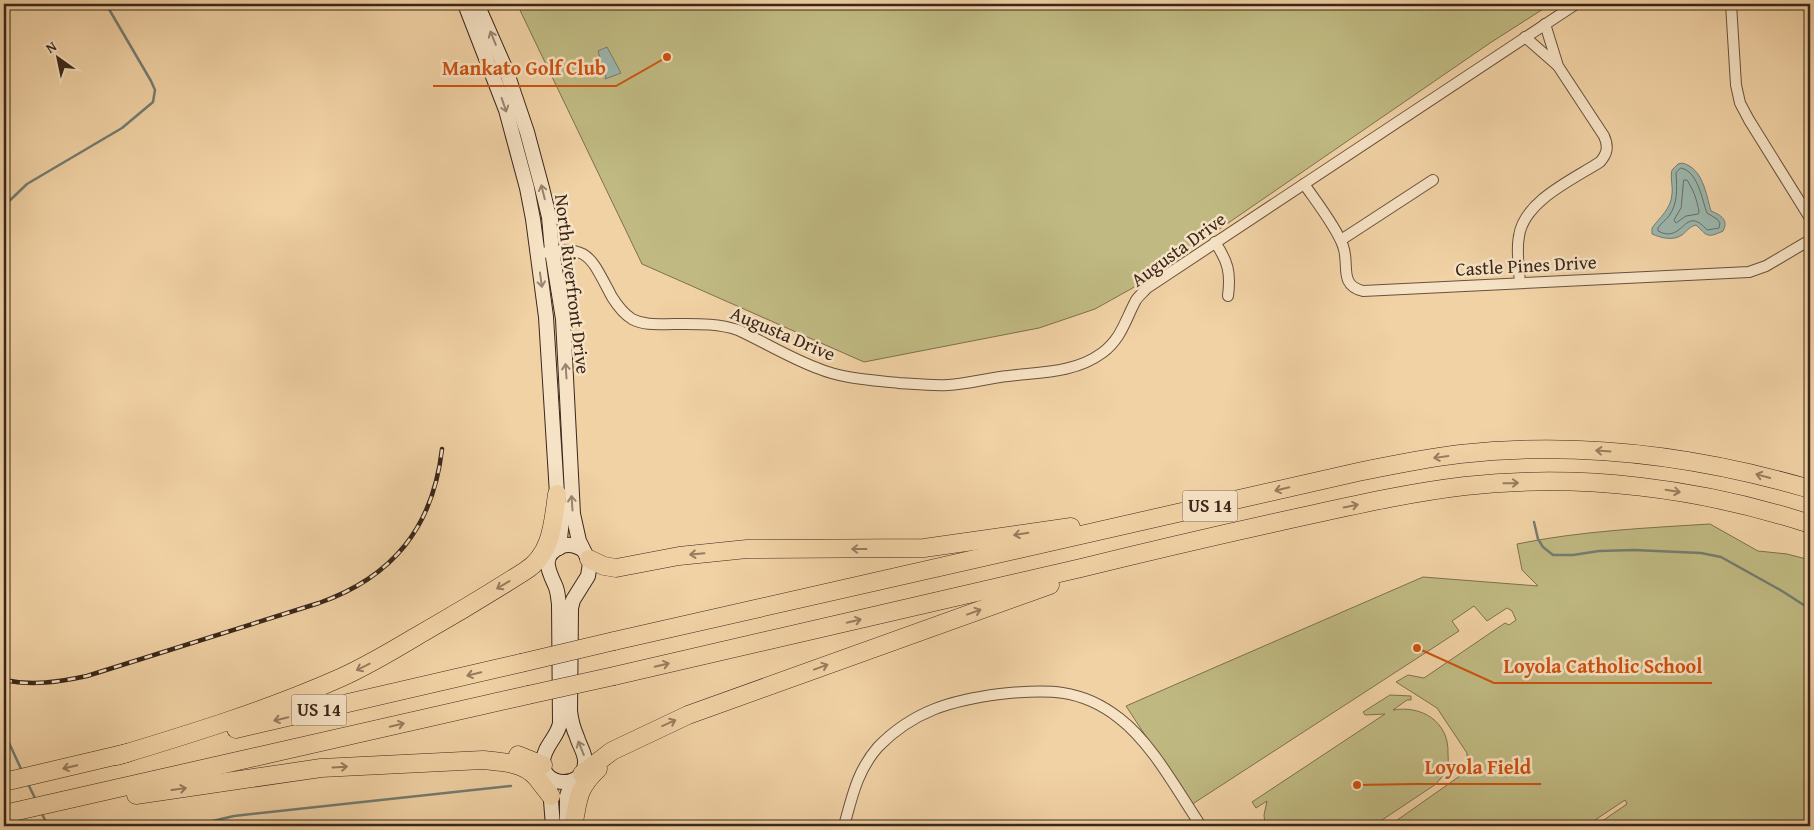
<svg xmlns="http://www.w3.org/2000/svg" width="1814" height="830" font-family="'Gentium Book Plus',serif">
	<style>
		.green { fill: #c0ba82; stroke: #7d704e }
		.water { fill: #9bb6ac; stroke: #747c72 }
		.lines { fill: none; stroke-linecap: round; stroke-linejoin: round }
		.shore { stroke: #6a6e63; stroke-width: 1 }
		.stream { stroke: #747c72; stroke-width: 2.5 }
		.minor-casing { stroke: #68513d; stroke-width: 12 }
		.secondary-casing { stroke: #3a261a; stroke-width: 16 }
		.motorway-casing { stroke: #3a261a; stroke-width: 19 }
		.minor { stroke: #f6e2c4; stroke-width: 10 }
		.secondary { stroke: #f6e2c4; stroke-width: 14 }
		.motorway { stroke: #f1d2a5; stroke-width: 18 }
		.rail-casing { stroke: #3a261a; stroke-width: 4.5 }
		.rail { stroke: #f6e2c4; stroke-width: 2.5; stroke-dasharray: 8; stroke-linecap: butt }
		.motorway-bridge-casing { stroke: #3a261a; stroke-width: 19; stroke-linecap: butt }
		.motorway-bridge { stroke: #f1d2a5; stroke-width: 18 }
		.oneway { stroke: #98846f }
		.oneway2 { stroke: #967c60 }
		.labels { text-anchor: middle; stroke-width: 5; stroke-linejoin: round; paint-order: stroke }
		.shield { fill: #f6e2c4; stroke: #725e4d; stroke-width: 1 }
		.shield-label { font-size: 18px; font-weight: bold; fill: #3a261a }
		.street-label { font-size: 19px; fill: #3a261a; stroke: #f6e2c4 }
		.leader { fill: none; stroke: #ce510e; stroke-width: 2 }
		.callout-dot { fill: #ce510e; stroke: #f6e2c4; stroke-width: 2 }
		.callout-label { font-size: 20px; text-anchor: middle; font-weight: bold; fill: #ce510e; stroke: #f6e2c4; stroke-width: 5; stroke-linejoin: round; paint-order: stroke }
	</style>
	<rect width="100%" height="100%" fill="#f1d2a5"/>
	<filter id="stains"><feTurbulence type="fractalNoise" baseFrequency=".004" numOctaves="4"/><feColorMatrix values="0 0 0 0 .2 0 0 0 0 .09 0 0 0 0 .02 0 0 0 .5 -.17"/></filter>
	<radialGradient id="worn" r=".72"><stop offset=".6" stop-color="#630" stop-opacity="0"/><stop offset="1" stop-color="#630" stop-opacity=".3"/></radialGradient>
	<g class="green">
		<path d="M517 4H1551L1490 43 1138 285 1095 309 1039 328 864 362 642 264Z"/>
		<path d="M1710 524 1758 551 1787 554 1810 560V826H1595L1627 804 1625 800 1586 826H1393L1394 825 1393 823 1467 771V753L1437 708 1396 682 1408 675 1424 678 1505 623 1509 625 1516 620 1512 611 1507 608 1487 621 1474 606 1452 621 1459 631 1191 805 1126 706 1423 577 1538 586 1522 570 1517 544C1580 531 1645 528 1710 524Z"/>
		<path d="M1390 695 1411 696V700H1407L1393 710C1422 705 1449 722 1448 753 1448 758 1449 763 1447 768 1445 774 1440 779 1436 784L1373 826H1265L1264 815 1267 801 1256 808 1252 802 1385 714 1365 715 1363 712Z"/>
	</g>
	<g class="water">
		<path d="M607 47 621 73 605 79 606 77 598 51Z"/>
		<path d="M1682 163C1703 168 1706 194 1711 211 1721 215 1729 220 1723 231 1706 239 1707 235 1696 225 1689 227 1687 231 1682 235 1673 241 1661 238 1652 234V228C1660 217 1671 209 1672 194 1673 186 1670 178 1672 170L1678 164Z"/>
	</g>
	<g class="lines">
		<g class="shore">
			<path d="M1681 168C1698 171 1702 200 1707 213L1717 219 1720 223 1719 228 1707 230C1684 203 1684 245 1658 231V228C1661 223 1666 220 1669 216 1678 203 1677 189 1676 173Z"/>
			<path d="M1684 180H1687C1694 191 1697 200 1699 212L1698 214 1686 216 1676 223 1674 220 1681 208Z"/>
		</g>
		<g class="stream">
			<path d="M4 206 27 184 122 128 153 102 155 90 151 81 106 4"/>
			<path d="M1534 522 1538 539 1543 547 1553 555H1573L1599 551 1634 550 1701 553 1721 557 1782 591 1810 609"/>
			<path d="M4 732 22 771"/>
			<path d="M27 782 36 800"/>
			<path d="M41 812 48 826"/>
			<path d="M191 826 234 816 511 786"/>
		</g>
		<g class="minor-casing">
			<g id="minor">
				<path d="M1731 4 1736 85 1740 103 1749 120 1810 218"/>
				<path d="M1525 37 1557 65"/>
				<path d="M1304 184C1315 200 1337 228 1343 246 1350 264 1338 285 1363 291L1749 272 1766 266 1810 240"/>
				<path d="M1341 240 1433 180"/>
				<path d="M1215 242C1228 262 1231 272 1228 296"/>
				<path d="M537 254C589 244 589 254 612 297 617 305 624 314 632 319 645 326 660 324 674 324 696 324 717 323 738 330 764 342 790 358 817 368 843 379 871 380 899 383 915 384 932 386 948 385 968 384 988 378 1008 376 1040 372 1075 373 1102 353 1121 339 1125 321 1135 302 1137 297 1143 293 1147 288L1576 4"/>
				<path d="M1520 283C1519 268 1516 251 1519 236 1524 201 1572 180 1600 162 1607 154 1609 147 1604 136L1558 66 1545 24"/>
				<path d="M844 826C852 797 857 771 878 747 913 711 952 700 1000 694 1046 689 1081 688 1119 718 1152 743 1178 792 1201 826"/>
			</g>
		</g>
		<g class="secondary-casing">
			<g id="secondary">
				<path d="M465 4 506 110 527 188 533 219 546 317 557 494 562 520 559 548"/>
				<path d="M477 4 506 70 527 132 542 188 549 217 552 251 563 319 573 514 579 541 590 563 588 576 573 600 571 608 570 711C571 720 573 728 577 737 579 745 586 754 585 763 584 789 542 788 543 762 543 747 558 737 560 723L559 604C558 598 558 591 555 585 548 570 541 556 560 547 568 543 576 545 583 550"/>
				<path d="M550 788 553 826"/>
				<path d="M567 826V796L572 781"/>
			</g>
		</g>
		<g class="motorway-casing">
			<g id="motorway">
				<path d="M589 559 604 566 616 568 679 556 747 549 924 548 1071 527"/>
				<path d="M614 641 1358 472C1392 465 1426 458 1460 454 1578 441 1697 456 1810 489"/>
				<path d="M614 676C770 640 925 604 1081 568 1158 549 1236 531 1314 514 1364 503 1414 492 1465 486 1581 473 1700 488 1810 524"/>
				<path d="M236 729 521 663"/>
				<path d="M518 755 543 765"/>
				<path d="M117 756C193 733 268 710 340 678 367 666 392 651 417 636 454 615 489 594 525 571 552 554 553 523 557 494"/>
				<path d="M582 774 612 751 688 715 1050 585"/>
				<path d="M4 782 127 753"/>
				<path d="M136 795 321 768 483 760C501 762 523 762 536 777 541 783 546 790 551 796"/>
				<path d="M4 814 528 695"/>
				<path d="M573 826C579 799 576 790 598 769"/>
			</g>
		</g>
		<use href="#minor" class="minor"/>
		<use href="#secondary" class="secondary"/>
		<use href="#motorway" class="motorway"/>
		<g class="rail-casing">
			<path id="rail" d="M4 680C32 686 59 682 87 676L319 603C393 577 433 527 442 449"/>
		</g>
		<use href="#rail" class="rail"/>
		<g class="motorway-bridge-casing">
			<g id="motorway-bridge">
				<path d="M521 663 614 641"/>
				<path d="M528 695 614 676"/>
			</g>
		</g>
		<use href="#motorway-bridge" class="motorway-bridge"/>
	</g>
	<defs><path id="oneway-shaft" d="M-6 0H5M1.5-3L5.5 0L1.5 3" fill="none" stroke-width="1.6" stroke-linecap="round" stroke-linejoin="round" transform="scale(1.25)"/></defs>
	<g class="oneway">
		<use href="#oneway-shaft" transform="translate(493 38) rotate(-112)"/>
		<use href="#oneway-shaft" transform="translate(504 105) rotate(71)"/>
		<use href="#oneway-shaft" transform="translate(543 192) rotate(-104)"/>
		<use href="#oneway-shaft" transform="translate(541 280) rotate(82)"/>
		<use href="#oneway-shaft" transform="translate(566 371) rotate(-94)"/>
		<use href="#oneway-shaft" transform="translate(572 503) rotate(-94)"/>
		<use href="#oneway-shaft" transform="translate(581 748) rotate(-112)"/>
	</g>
	<g class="oneway2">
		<use href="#oneway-shaft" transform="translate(1603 451) rotate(-176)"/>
		<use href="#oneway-shaft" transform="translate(1441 457) rotate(172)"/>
		<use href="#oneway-shaft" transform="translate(1763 476) rotate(-165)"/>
		<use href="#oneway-shaft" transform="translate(1511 483) rotate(-1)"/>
		<use href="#oneway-shaft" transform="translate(1282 489) rotate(167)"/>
		<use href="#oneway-shaft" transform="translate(1673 491) rotate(9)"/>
		<use href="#oneway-shaft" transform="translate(1351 506) rotate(-12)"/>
		<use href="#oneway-shaft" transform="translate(1021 534) rotate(171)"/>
		<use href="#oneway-shaft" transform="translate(859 549) rotate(180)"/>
		<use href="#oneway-shaft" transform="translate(697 554) rotate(175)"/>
		<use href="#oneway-shaft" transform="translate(503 585) rotate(149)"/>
		<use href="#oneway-shaft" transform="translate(974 612) rotate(-20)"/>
		<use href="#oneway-shaft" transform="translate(854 621) rotate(-13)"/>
		<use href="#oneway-shaft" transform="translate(662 665) rotate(-13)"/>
		<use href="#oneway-shaft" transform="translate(363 667) rotate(153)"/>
		<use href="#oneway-shaft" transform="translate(821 667) rotate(-20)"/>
		<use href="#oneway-shaft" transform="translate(474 674) rotate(167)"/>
		<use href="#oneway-shaft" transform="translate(281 719) rotate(167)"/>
		<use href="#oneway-shaft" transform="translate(669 723) rotate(-24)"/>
		<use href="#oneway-shaft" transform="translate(397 725) rotate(-13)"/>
		<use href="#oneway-shaft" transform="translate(70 767) rotate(167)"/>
		<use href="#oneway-shaft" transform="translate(340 767) rotate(-3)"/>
		<use href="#oneway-shaft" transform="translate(179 789) rotate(-8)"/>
	</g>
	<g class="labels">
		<g class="shield">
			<rect x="1182.5" y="490.5" width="55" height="31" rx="4"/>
			<rect x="291.5" y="694.5" width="55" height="31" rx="4"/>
		</g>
		<g class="shield-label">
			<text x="1210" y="512">US 14</text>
			<text x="319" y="716">US 14</text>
		</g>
		<g class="street-label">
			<text transform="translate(1178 249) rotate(-36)" y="7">Augusta Drive</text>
			<text transform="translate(1526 265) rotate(-3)" y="7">Castle Pines Drive</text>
			<text transform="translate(573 284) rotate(83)" y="7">North Riverfront Drive</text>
			<text transform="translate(783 333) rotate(23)" y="7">Augusta Drive</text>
		</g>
	</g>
	<path class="leader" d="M667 57L616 86H433M1417 648L1494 683H1712M1357 785L1414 784H1541"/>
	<g class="callout-dot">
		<circle cx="667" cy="57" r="5"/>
		<circle cx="1417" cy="648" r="5"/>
		<circle cx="1357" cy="785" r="5"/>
	</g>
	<g class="callout-label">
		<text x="524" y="75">Mankato Golf Club</text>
		<text x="1603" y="673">Loyola Catholic School</text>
		<text x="1478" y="774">Loyola Field</text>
	</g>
	<rect width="1814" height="830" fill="none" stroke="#f1d2a5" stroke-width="20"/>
	<rect x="5" y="5" width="1804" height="820" fill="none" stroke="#3a261a" stroke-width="2.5"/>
	<rect x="10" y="10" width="1794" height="810" fill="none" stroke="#3a261a"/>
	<g transform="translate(58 58) rotate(327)" stroke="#f6e2c4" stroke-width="4" paint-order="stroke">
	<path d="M0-4L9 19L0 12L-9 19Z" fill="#3a261a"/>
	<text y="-8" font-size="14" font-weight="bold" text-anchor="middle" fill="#3a261a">N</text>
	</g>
	<rect width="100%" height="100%" filter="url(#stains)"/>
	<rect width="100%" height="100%" fill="url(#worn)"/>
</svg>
